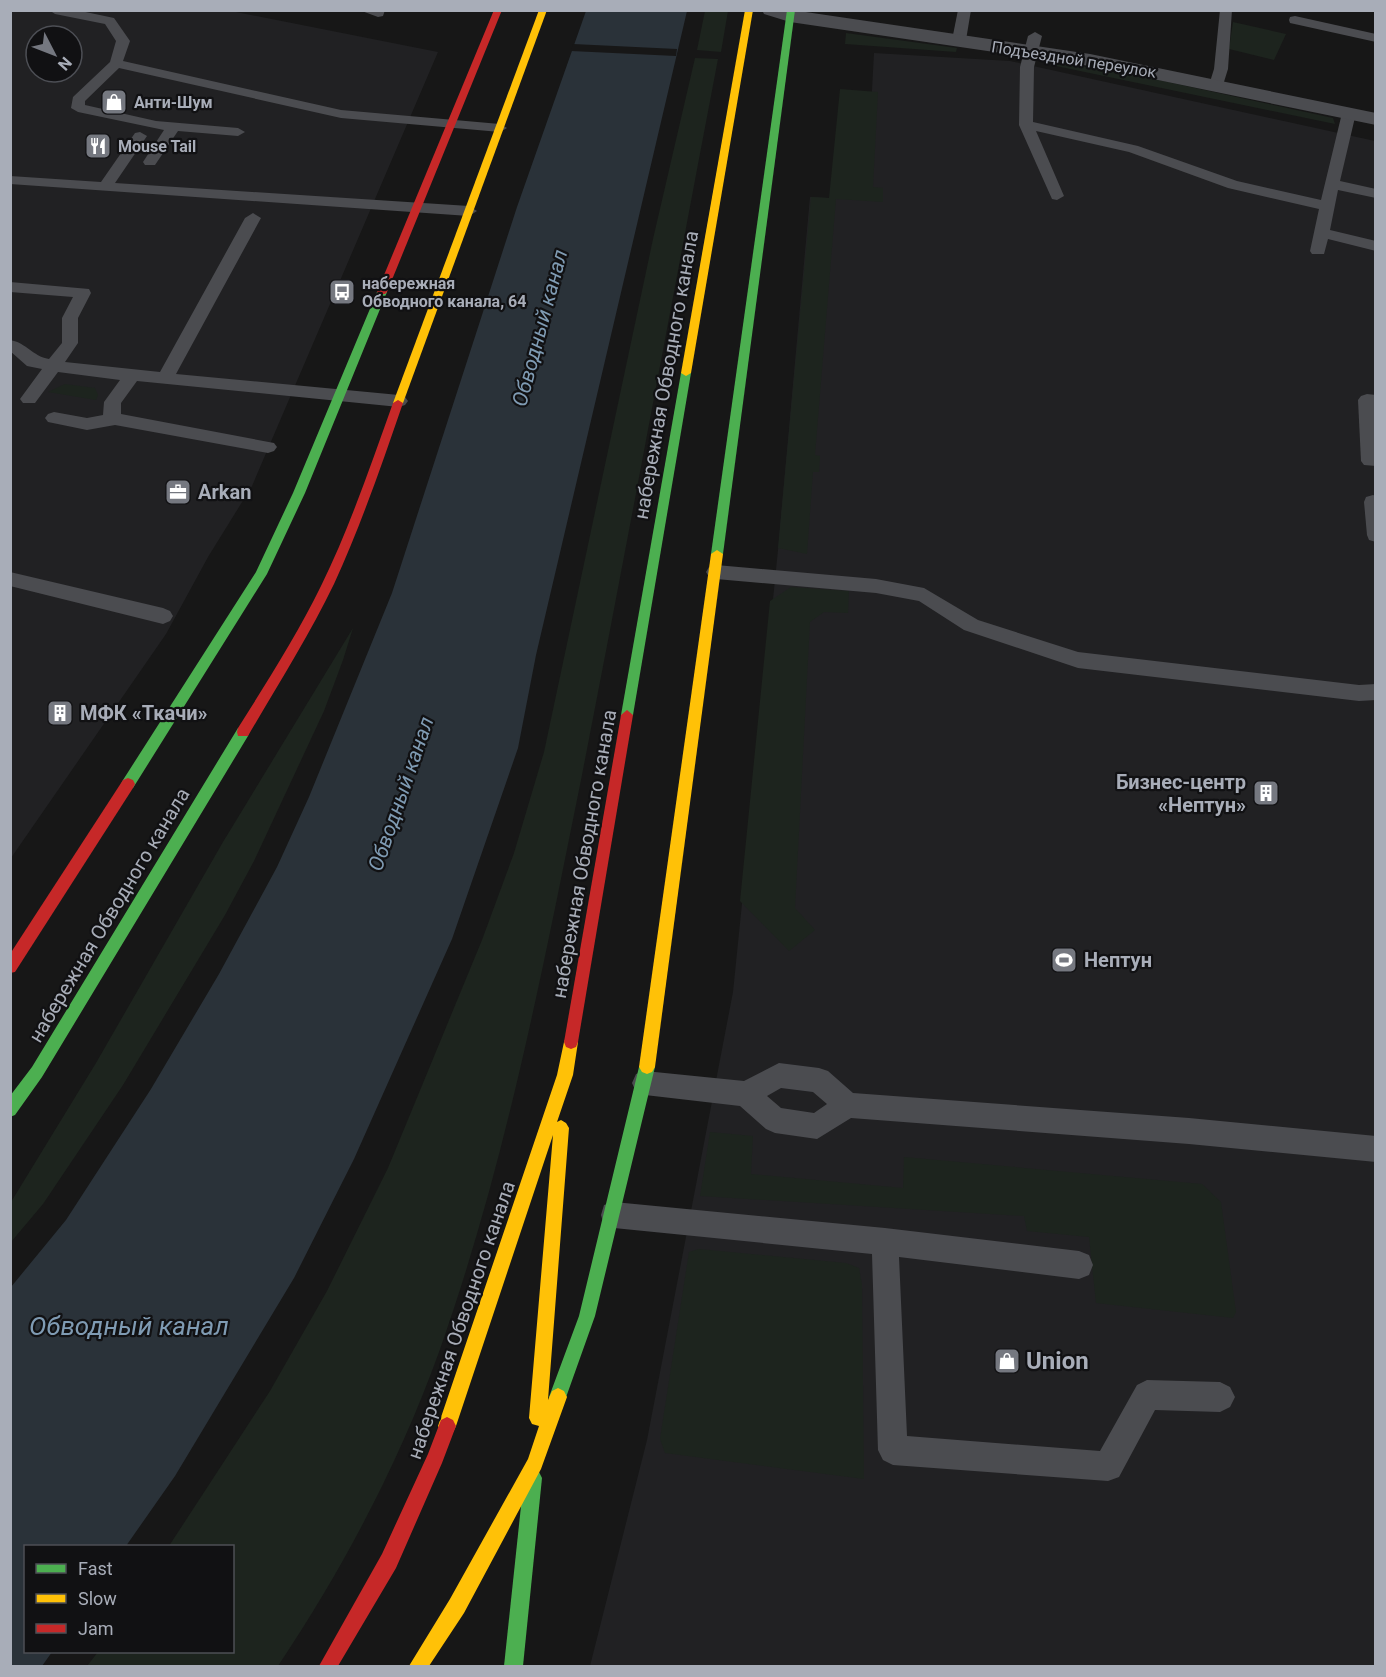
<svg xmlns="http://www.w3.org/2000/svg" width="1386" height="1677" font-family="Roboto,sans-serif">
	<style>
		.built { fill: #212123; fill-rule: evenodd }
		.green { fill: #1d241e }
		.water { fill: #2a3239 }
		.pier { fill: #171717 }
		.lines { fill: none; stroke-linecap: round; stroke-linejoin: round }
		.lane { fill: #4b4c50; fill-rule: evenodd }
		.street { fill: #4b4c50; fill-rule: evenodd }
		.fast { fill: #4caf50; fill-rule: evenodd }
		.slow { fill: #ffc107; fill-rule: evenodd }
		.jam { fill: #c62828; fill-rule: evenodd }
		.labels { text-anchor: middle; stroke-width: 4.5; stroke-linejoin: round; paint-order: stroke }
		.far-street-label { font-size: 16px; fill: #a8adb8; stroke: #111113 }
		.far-poi-label { font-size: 16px; font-weight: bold; fill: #a8adb8; stroke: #111113; text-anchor: start }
		.street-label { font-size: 20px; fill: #a8adb8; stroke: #111113 }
		.poi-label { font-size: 20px; font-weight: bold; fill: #a8adb8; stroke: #111113; text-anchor: start }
		.water-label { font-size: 21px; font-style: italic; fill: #7f9bb3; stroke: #111113 }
		.near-poi-label { font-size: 24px; font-weight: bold; fill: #a8adb8; stroke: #111113; text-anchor: start }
		.near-water-label { font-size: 26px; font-style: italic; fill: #7f9bb3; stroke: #111113 }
	</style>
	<rect width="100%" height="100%" fill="#171717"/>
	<g class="built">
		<path d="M11 11H231L438 52 252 486 208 557 166 634 11 858ZM36 36H72V72H36Z"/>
		<path d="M874 53 1010 61 1375 141V1666H590L647 1440 733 992 778 550 810 197 866 200Z"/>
	</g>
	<g class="green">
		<path d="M705 11H728L721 52 697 50Z"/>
		<path d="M1233 22 1286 34 1274 60 1229 49Z"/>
		<path d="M846 33 957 48 956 52 845 44Z"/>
		<path d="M695 58 718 59C672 300 628 540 581 780 542 973 505 1166 439 1352 399 1463 343 1569 278 1666H87L98 1652H232V1546H169L270 1391 327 1291 388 1168 482 940 514 853 544 752 653 239Z"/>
		<path d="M1057 62 1145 77 1333 118 1335 124 1056 66Z"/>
		<path d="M840 89 878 92 873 187 883 188V202L836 199 815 455 820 456 819 472H813L807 554 778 548 811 197 829 198Z"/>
		<path d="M65 384 95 388 98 395 96 400 48 392Z"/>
		<path d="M791 587 849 591 848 613 824 612 810 622 795 908 815 930 789 951 740 901 770 601Z"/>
		<path d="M353 628 343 660 324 711 254 861 225 915 123 1085 43 1204 11 1242V1202L96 1063 223 842Z"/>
		<path d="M710 1132 753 1136 751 1174 903 1188 904 1157 1202 1184 1221 1202 1236 1312 1233 1318 1096 1303 1089 1237 1027 1231 1024 1216 700 1196Z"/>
		<path d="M699 1249 846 1263 859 1268 862 1285 864 1479 665 1453 660 1439 689 1252Z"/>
	</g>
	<path class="water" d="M586 11H687L536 655 518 748 452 939 354 1159 294 1278 175 1476 126 1546H26V1652H52L42 1666H11V1287L66 1220 151 1089 219 974 277 867 309 797 392 593 517 207Z"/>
	<path class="pier" d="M573 44 677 49 676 56 571 51Z"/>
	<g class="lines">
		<g class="lane">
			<path d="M49 10H76L114 18 130 41 123 61 341 110 500 124 507 128 500 132 341 118 119 68 85 101V105L156 121 238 128 245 132 238 136 178 131 155 165H145L143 162 164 130 78 112 71 108 73 97 110 62 116 41 105 24 55 14Z"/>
			<path d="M359 10H385L383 16 378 17Z"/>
			<path d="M958 10H971L966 40 959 44 952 40Z"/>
			<path d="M1220 10H1232L1228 69 1223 85 1216 89 1209 85 1214 69Z"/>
			<path d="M1295 16 1376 34V42L1290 23 1289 20 1290 17Z"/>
			<path d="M1035 32 1042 36 1034 67 1033 122 1138 146 1237 181 1321 200 1342 113 1349 109 1354 110 1356 113 1340 181 1376 189V198L1338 190 1330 230 1376 241V251L1328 239 1324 254H1312L1310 251 1319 209 1228 188 1129 152 1036 131 1064 196 1057 200 1052 199 1019 125 1020 67 1028 36Z"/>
			<path d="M140 132 147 136 115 183 469 206 477 211 469 216 10 184V176L101 182 135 133Z"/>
			<path d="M253 213 261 218 176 374 399 395 405 397 408 401 405 405 399 407 137 381 121 403V414L274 443 277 447 274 451 268 453 115 425 87 430 48 422 45 418 48 414 54 412 87 418 103 415 104 402 120 380 58 372 35 403H23L20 399 42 369 27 366 10 351V340C27 343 32 356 49 359L62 343V318L73 297 10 292V282L89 289 91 293 78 318V343L65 362 160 372 245 218Z"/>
			<path d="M1367 394 1376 395V466L1364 465 1361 461 1358 400 1361 396Z"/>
			<path d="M1373 495 1376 496V542L1369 540 1367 535 1364 502 1366 497Z"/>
			<path d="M716 565 876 579 924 588 978 620 1078 652 1359 685 1376 684V700L1359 701 1078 668 964 630 919 601 876 593 716 579 709 577 706 572 709 567Z"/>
			<path d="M10 572 163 608 170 611 173 616 170 621 163 624 10 586Z"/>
			<path d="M779 1063 819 1068 828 1071 853 1093 1189 1118 1376 1136V1162L1189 1144 851 1118 817 1139 775 1133 766 1129 740 1106 645 1095 636 1092 632 1083 636 1074 645 1071 744 1081ZM781 1088 813 1092 827 1104 814 1113 781 1108 767 1096Z"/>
			<path d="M614 1202 885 1228 1079 1251 1089 1255 1093 1265 1089 1275 1079 1279 899 1257 907 1436 1100 1451 1137 1385 1147 1380 1220 1382 1230 1387 1235 1397 1230 1407 1220 1412 1155 1410 1119 1477 1108 1481 893 1465 883 1460 878 1450 872 1254 614 1228 604 1225 601 1215 604 1205Z"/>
		</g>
		<path class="street" d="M762 10H792L1090 54 1376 113V125L1090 66 790 22 764 14Z"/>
		<g class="fast">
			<path d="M787 10H795L723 554 717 558 711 554Z"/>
			<path d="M382 289 387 292 305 493 267 574 133 788H123L121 784 123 780 256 572 293 493 377 292Z"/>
			<path d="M686 370 691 373 633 715 627 720 621 715 681 373Z"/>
			<path d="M243 727 249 732 248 736 42 1077 15 1115 10 1117V1096L32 1067 238 728Z"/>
			<path d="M647 1060 652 1062 655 1067 595 1316 564 1403 558 1406 552 1403 549 1397 579 1316 639 1067 642 1062Z"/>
			<path d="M533 1469 539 1472 542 1478 523 1666H504L524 1478 527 1472Z"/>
		</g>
		<g class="slow">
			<path d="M539 10H547L403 403 398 406 394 405 393 403Z"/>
			<path d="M745 10H753L691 373 686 376 681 373Z"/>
			<path d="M717 550 723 554 655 1067 652 1072 647 1074 642 1072 639 1067 711 554Z"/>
			<path d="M571 1035 576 1037 578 1042 573 1075 557 1122 561 1120 566 1123 569 1128 548 1400 552 1391 558 1388 564 1391 567 1397 541 1469 464 1613 429 1666H409L450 1599 528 1459 539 1426 532 1424 529 1418 553 1135 456 1426 453 1432 447 1435 441 1432 438 1426 557 1075 564 1042 566 1037Z"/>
		</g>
		<g class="jam">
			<path d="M494 10H502L387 292 385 294H379L377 292Z"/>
			<path d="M398 400 403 403C382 464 361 525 334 584 309 636 277 686 248 736H238L237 732 238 728C267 682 297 635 321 586 350 527 371 464 393 403Z"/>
			<path d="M627 710 633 715 578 1042 576 1047 571 1049 566 1047 564 1042 621 715Z"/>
			<path d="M128 778 133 780 135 784 133 788 15 972 10 973V954L123 780Z"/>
			<path d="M447 1417 453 1420 456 1426 442 1463 396 1568 338 1666H319L382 1554 428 1454 441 1420Z"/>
		</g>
	</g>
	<defs>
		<g id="shop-square" transform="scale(1.35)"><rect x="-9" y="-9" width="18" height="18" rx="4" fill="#757880" stroke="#111113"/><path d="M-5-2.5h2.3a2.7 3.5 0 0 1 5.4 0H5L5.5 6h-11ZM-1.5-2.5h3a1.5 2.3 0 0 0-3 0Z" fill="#fff"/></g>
		<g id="restaurant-square" transform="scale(1.35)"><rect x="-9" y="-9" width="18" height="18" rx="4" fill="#757880" stroke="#111113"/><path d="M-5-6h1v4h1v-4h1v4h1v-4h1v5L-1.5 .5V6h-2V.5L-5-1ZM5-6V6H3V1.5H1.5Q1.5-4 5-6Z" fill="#fff"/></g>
		<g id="bus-square" transform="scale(1.35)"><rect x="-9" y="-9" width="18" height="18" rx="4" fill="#757880" stroke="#111113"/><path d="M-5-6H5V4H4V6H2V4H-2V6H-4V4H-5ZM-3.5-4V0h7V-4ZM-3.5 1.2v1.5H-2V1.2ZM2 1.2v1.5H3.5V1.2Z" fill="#fff"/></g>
		<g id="office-square" transform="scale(1.35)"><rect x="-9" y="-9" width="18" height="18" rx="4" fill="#757880" stroke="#111113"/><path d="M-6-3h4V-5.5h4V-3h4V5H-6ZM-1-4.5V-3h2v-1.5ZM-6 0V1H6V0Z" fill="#fff"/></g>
		<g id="building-square" transform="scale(1.35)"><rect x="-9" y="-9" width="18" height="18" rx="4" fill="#757880" stroke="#111113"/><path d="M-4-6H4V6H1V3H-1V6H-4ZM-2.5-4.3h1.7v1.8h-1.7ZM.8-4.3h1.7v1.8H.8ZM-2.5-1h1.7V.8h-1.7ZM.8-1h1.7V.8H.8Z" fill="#fff"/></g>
		<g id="stadium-square" transform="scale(1.35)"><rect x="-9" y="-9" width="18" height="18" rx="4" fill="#757880" stroke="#111113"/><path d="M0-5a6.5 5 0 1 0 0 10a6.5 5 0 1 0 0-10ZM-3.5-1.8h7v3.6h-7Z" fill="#fff"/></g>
	</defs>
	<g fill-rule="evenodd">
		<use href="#shop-square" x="114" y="102"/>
		<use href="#restaurant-square" x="98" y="146"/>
		<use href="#bus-square" x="342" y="292"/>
		<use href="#office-square" x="178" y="492"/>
		<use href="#building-square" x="60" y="713"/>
		<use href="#building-square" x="1266" y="793"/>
		<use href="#stadium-square" x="1064" y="960"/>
		<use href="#shop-square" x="1007" y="1361"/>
	</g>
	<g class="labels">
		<g class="far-street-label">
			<text transform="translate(1074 59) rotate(9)" y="6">Подъездной переулок</text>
		</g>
		<g class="far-poi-label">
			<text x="134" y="108">Анти-Шум</text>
			<text x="118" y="152">Mouse Tail</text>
			<text x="362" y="289">набережная<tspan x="362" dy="18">Обводного канала, 64</tspan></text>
		</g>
		<g class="street-label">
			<text transform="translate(666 375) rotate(-80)" y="7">набережная Обводного канала</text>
			<text transform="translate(584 854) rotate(-80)" y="7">набережная Обводного канала</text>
			<text transform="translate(109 915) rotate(-59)" y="7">набережная Обводного канала</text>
			<text transform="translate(461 1320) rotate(-71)" y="7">набережная Обводного канала</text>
		</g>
		<g class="poi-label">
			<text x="198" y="499">Arkan</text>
			<text x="80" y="720">МФК «Ткачи»</text>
			<text x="1246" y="789" text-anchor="end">Бизнес-центр<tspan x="1246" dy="23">«Нептун»</tspan></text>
			<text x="1084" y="967">Нептун</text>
		</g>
		<g class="water-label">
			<text transform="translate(540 328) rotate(-75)" y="7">Обводный канал</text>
			<text transform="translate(401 794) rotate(-71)" y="7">Обводный канал</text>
		</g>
		<g class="near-poi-label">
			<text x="1026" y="1369">Union</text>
		</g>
		<g class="near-water-label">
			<text x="129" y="1335">Обводный канал</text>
		</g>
	</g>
	<rect width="1386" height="1677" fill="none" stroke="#a8adb8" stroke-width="24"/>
	<rect x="24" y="1545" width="210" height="108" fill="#111113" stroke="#4d4f55" stroke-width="1.5"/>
	<rect x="36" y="1564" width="30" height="9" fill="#4caf50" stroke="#4d4f55" stroke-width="1.5"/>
	<text x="78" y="1575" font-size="18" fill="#a8adb8">Fast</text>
	<rect x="36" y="1594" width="30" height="9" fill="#ffc107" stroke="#4d4f55" stroke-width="1.5"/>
	<text x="78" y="1605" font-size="18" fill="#a8adb8">Slow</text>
	<rect x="36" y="1624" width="30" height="9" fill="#c62828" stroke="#4d4f55" stroke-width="1.5"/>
	<text x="78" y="1635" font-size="18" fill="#a8adb8">Jam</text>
	<g transform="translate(54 54) rotate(132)"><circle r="28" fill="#111113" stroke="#4d4f55" stroke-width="1.5"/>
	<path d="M0-4.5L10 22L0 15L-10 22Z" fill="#757880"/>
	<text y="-9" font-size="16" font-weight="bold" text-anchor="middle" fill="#a8adb8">N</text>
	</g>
</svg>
